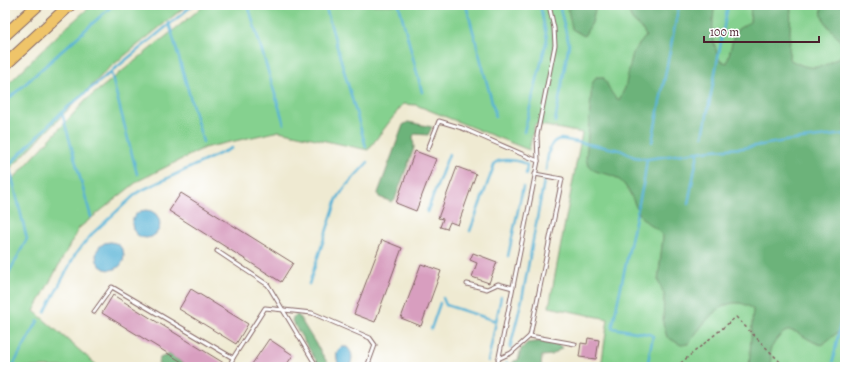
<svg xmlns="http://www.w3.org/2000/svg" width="850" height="372" font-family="Alegreya,serif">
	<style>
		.green { fill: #85d18f; stroke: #68785d }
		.forest { fill: #6cb37a; stroke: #5b6952 }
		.water { fill: #58b3d6; stroke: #516980 }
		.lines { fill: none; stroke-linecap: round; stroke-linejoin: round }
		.stream { stroke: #58b3d6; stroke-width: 2.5 }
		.building { fill: #d89ebf }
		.service-casing { stroke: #846665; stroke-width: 5 }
		.motorway-casing { stroke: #846665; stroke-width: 13 }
		.path { stroke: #846665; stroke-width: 1.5; stroke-dasharray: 3 3; stroke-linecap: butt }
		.service { stroke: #fff; stroke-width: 3 }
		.motorway { stroke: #efc469; stroke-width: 11 }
	</style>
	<rect width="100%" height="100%" fill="#fff"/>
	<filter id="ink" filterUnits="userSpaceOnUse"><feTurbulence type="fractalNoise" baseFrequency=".025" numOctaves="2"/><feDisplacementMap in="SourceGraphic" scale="8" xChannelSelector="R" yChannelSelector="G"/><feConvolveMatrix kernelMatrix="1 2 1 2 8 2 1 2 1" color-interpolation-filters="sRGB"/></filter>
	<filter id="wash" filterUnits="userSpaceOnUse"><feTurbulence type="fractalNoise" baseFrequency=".012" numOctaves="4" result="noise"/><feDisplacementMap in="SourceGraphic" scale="16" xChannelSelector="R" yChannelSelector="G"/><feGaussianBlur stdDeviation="0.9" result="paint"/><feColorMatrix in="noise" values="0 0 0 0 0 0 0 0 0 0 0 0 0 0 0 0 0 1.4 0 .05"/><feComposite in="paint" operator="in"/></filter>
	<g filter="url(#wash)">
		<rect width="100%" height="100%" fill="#efead2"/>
		<g class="green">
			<path d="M92 5H187L107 70 5 174V87L60 33Z"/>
			<path d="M205 5H845V367H601L608 319 549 307 582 133 535 124 529 150 416 105 403 104 368 150 279 131 204 148 138 181 79 228 34 311 99 367H5V188L86 100Z"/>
		</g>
		<g class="forest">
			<path d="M567 5H596L592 23 584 36 572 29Z"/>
			<path d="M624 5H715C711 26 712 42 720 61L727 63 734 35 738 29 750 22 751 5H783L791 7 789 59C811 72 822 69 842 55 847 33 817 29 822 5H845V332H838L822 345C796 338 791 314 770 350L772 367H749L753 309C748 306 743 303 738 303 717 301 699 330 688 344L681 345 667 337 663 324 664 294 658 281 663 236C657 227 645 224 640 215 633 203 630 185 615 177 603 171 590 175 586 159L592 84 596 77H603C609 85 610 95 619 100L625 88 633 52 646 36 642 29 632 20 627 6Z"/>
			<path d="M408 122 432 127 428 135 415 134 413 136 414 148 395 199 392 202 379 197 378 193 403 125Z"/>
			<path d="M298 315 330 367H320L292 321 293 317Z"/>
			<path d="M544 341 559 345 562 348 552 355 542 356 541 367H510L514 361 518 360 521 349 527 343Z"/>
			<path d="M169 354 190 367H161L158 363 160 358Z"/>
		</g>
		<g class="water">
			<circle cx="146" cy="224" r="14"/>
			<circle cx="110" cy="256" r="14"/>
			<path d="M341 347H347C354 354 352 359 350 367H339C337 359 334 353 341 347Z"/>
		</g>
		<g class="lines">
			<g class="stream">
				<path d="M248 5 284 124"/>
				<path d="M325 5 366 147"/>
				<path d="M399 5 422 92"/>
				<path d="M466 5 496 117"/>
				<path d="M169 23 203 142"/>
				<path d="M111 73 137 174"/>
				<path d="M5 102 113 5"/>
				<path d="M62 113 91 217"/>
				<path d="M555 122 569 44 559 5"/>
				<path d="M524 132 547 39 540 5"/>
				<path d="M703 136 728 5"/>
				<path d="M652 142 679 5"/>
				<path d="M5 169 62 112 193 5"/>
				<path d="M546 170C548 159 547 140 561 139L620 150 634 157 647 159 712 150 743 148 785 141 845 134"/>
				<path d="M688 204 698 153"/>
				<path d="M427 212 449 154"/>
				<path d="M470 231 495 163C501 158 520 160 527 165L526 174"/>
				<path d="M508 256 523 187"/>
				<path d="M5 280 27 239 9 165"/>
				<path d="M309 284 337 199 345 187 368 162"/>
				<path d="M443 298 446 305 496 321"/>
				<path d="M45 312 76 253 93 233 138 192 232 148"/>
				<path d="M431 329 440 303"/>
				<path d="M510 348 522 299 544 181"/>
				<path d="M488 361 501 297"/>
				<path d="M833 361 845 300"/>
				<path d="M12 367 38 321"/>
				<path d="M506 367 507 363"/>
				<path d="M647 367 653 336 649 334 612 328 644 180 647 159"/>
			</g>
		</g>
		<g id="blocks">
			<g class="building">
				<path d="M415 151 436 159 416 211 396 203Z"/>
				<path d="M457 167 476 174 458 225 450 222 447 229 440 227 443 219 438 218Z"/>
				<path d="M181 193 293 263 281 282 169 211Z"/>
				<path d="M382 240 402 248 375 322 354 314Z"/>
				<path d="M473 253 497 262 489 283 472 277 477 263 470 260Z"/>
				<path d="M421 264 441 271 421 326 401 318Z"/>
				<path d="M191 289 248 324 236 344 179 309Z"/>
				<path d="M113 295 227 365 226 367H190L102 313Z"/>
				<path d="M588 338 599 340 596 359 579 357 581 343 587 344Z"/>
				<path d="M269 339 293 355 285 367H250Z"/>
			</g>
		</g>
	</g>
	<g filter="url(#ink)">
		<use href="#blocks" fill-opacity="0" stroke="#846665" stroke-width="1"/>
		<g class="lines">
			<g class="service-casing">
				<g id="service">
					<path d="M428 149 439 121 462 128 538 161"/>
					<path d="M217 251 268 285 317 367"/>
					<path d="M467 284 487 289 498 284 513 288"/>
					<path d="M94 312 112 287 233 358"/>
					<path d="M530 336 562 179 535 174"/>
					<path d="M498 359 511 353 530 336 575 344"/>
					<path d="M229 367 233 358 265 308 312 313 370 338 375 345 367 367"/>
					<path d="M497 367 538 161 537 135 555 45 554 28 549 5"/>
				</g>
			</g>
			<g class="motorway-casing">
				<g id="motorway">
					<path d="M5 35 38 5"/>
					<path d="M5 65 70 5"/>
				</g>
			</g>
			<path class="path" d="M676 367 736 317 785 367"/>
			<use href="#service" class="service"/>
			<use href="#motorway" class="motorway"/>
		</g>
	</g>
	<rect width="850" height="372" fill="none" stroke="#fff" stroke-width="20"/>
	<path d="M704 36v6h115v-6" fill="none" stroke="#4a1f2b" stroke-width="2"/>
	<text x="710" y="36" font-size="12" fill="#4a1f2b" stroke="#ffffff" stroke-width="3" paint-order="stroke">100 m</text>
</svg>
